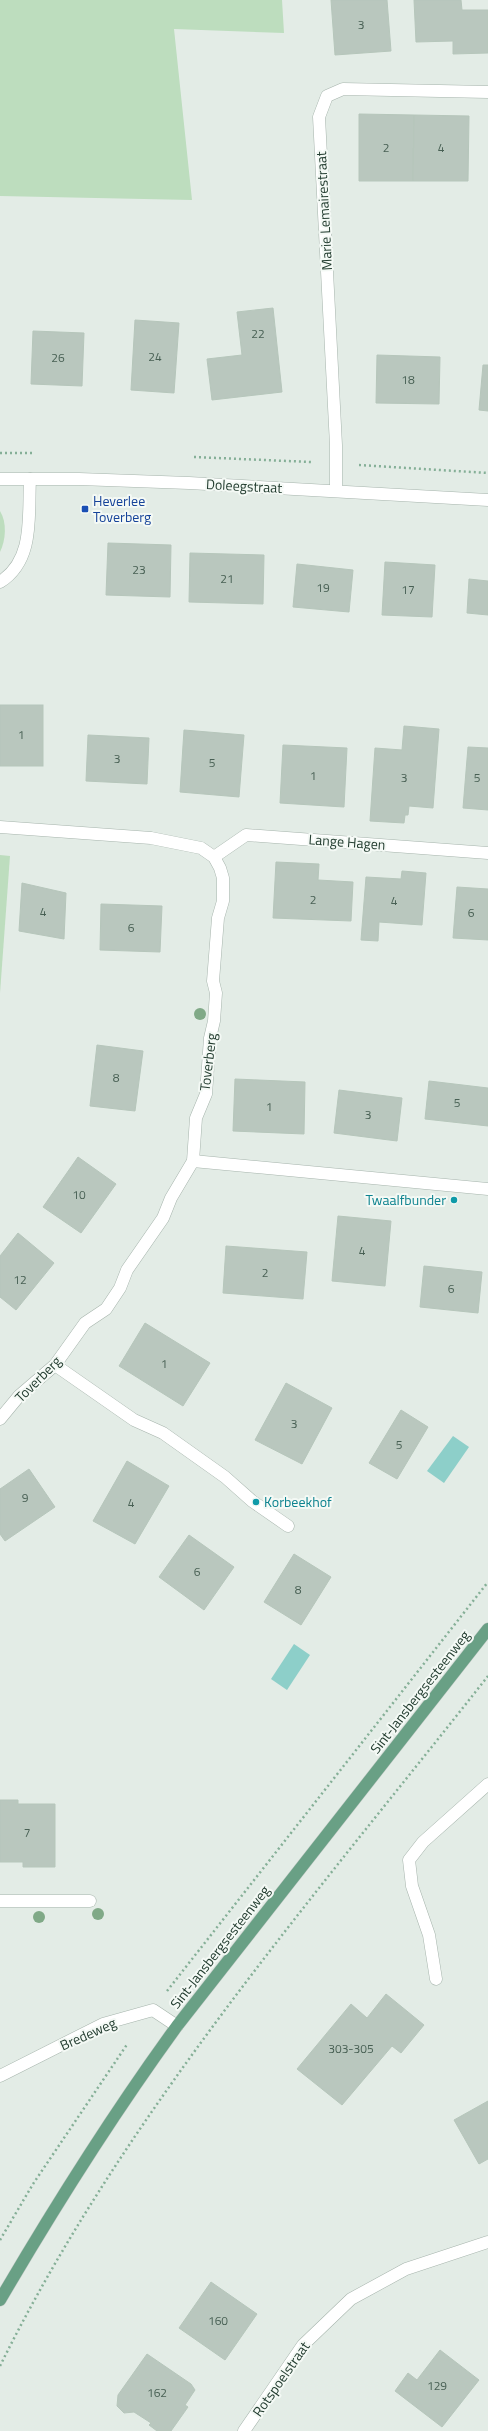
<svg xmlns="http://www.w3.org/2000/svg" width="488" height="2431" font-family="'Titillium Web',sans-serif">
	<style>
		.green { fill: #bdddbe }
		.water { fill: #8dcfc9 }
		.building { fill: #b9c7be; stroke: #b6c6bb }
		.lines { fill: none; stroke-linecap: round; stroke-linejoin: round }
		.minor-casing { stroke: #a6b4ac; stroke-width: 13 }
		.major-casing { stroke: #c1c9c5; stroke-width: 13 }
		.path { stroke: #85af97; stroke-width: 2.5; stroke-dasharray: 2 3; stroke-linecap: butt }
		.minor { stroke: #fff; stroke-width: 12 }
		.major { stroke: #69a085; stroke-width: 12 }
		.tree { fill: #80a987 }
		.transit-dot { fill: #1a4fb4; stroke: #f4f9f5; stroke-width: 1.5 }
		.culture-dot { fill: #0f9aa8; stroke: #f4f9f5; stroke-width: 1.5 }
		.labels { text-anchor: middle; stroke-width: 4; stroke-linejoin: round; paint-order: stroke }
		.number-label { font-size: 12px; fill: #486054 }
		.street-label { font-size: 14px; fill: #233d30; stroke: #f4f9f5 }
		.transit-label { font-size: 14px; fill: #164399; stroke: #f4f9f5; text-anchor: start }
		.culture-label { font-size: 14px; fill: #0d838f; stroke: #f4f9f5; text-anchor: end }
	</style>
	<rect width="100%" height="100%" fill="#e3ece6"/>
	<g class="green">
		<path d="M0 0H282L284 33 174 29 192 200 0 196Z"/>
		<path d="M0 511C7 522 6 540 0 552Z"/>
		<path d="M0 855 10 856 0 993Z"/>
	</g>
	<g class="water">
		<path d="M453 1436 469 1447 444 1483 427 1471Z"/>
		<path d="M294 1644 310 1655 287 1690 271 1679Z"/>
	</g>
	<g class="building">
		<path d="M331 0H387L391 51 335 55Z"/>
		<path d="M414 0H461L462 10H488V53L453 54V41L416 42Z"/>
		<path d="M359 114 414 115 413 181H359Z"/>
		<path d="M414 115 469 116 468 181H413Z"/>
		<path d="M273 308 282 392 212 400 207 359 242 355 237 312Z"/>
		<path d="M135 320 179 323 174 393 131 390Z"/>
		<path d="M33 331 84 333 82 386 31 384Z"/>
		<path d="M377 355 440 357 439 404 376 403Z"/>
		<path d="M483 365H488V411L479 410Z"/>
		<path d="M108 543 171 545 170 597 106 595Z"/>
		<path d="M190 553 264 555 263 604 189 602Z"/>
		<path d="M385 562 435 565 432 617 382 615Z"/>
		<path d="M297 564 353 570 349 612 293 607Z"/>
		<path d="M469 579 488 581V615L467 613Z"/>
		<rect x="0" y="705" width="43" height="61"/>
		<path d="M404 726 439 729 433 808 409 806 408 815H405L404 823 370 821 375 748 402 750Z"/>
		<path d="M184 730 244 735 239 797 180 792Z"/>
		<path d="M88 735 149 738 147 784 86 781Z"/>
		<path d="M283 745 347 748 344 807 280 803Z"/>
		<path d="M468 747 488 748V810L463 808Z"/>
		<path d="M276 862 319 864 318 880 353 882 351 921 273 918Z"/>
		<path d="M402 871 426 873 422 925 379 922 378 941 361 940 366 877 401 879Z"/>
		<path d="M22 883 66 893 64 939 19 931Z"/>
		<path d="M457 887 488 889V940L453 938Z"/>
		<path d="M101 904 162 906 160 952 100 950Z"/>
		<path d="M97 1045 143 1051 135 1111 90 1106Z"/>
		<path d="M235 1079 305 1082 304 1134 233 1131Z"/>
		<path d="M429 1081 488 1088V1126L425 1119Z"/>
		<path d="M339 1090 402 1098 397 1141 334 1133Z"/>
		<path d="M78 1157 116 1184 81 1233 43 1207Z"/>
		<path d="M338 1216 391 1221 385 1286 332 1281Z"/>
		<path d="M18 1233 54 1263 16 1310 0 1297V1256Z"/>
		<path d="M226 1246 307 1252 303 1299 223 1293Z"/>
		<path d="M424 1266 482 1272 478 1313 420 1307Z"/>
		<path d="M145 1323 210 1363 183 1406 119 1366Z"/>
		<path d="M286 1383 332 1408 302 1464 255 1440Z"/>
		<path d="M401 1410 428 1427 397 1479 369 1463Z"/>
		<path d="M127 1461 169 1486 135 1544 93 1521Z"/>
		<path d="M29 1469 55 1507 5 1541 0 1534V1489Z"/>
		<path d="M189 1535 234 1567 204 1610 159 1577Z"/>
		<path d="M294 1554 331 1577 301 1625 264 1602Z"/>
		<path d="M0 1800H18V1804H55V1867H23V1862H0Z"/>
		<path d="M386 1994 424 2025 401 2053 392 2046 342 2105 297 2069 351 2004 367 2018Z"/>
		<path d="M488 2101V2159L479 2164 454 2120Z"/>
		<path d="M211 2282 257 2314 225 2360 179 2328Z"/>
		<path d="M440 2350 479 2380 442 2427 395 2391 408 2373 417 2380Z"/>
		<path d="M147 2354 191 2384 195 2390 185 2405 188 2407 171 2431H157L149 2425 151 2423 134 2412 124 2413 117 2406 118 2395Z"/>
	</g>
	<g class="lines">
		<g class="minor-casing">
			<g id="minor">
				<path d="M0 479H79L189 483 488 500"/>
				<path d="M336 490V445L319 117 327 96 343 89 488 92"/>
				<path d="M0 582C35 560 28 515 30 479"/>
				<path d="M0 827 151 838 201 848 214 857 220 868 223 878V901L218 918 213 981 216 993 214 1021 210 1038 206 1094 196 1118 193 1161 171 1198 163 1218 127 1270 120 1288 106 1309 85 1323 55 1365 19 1396 0 1419"/>
				<path d="M214 857 246 835 488 853"/>
				<path d="M193 1161 488 1189"/>
				<path d="M55 1365 134 1420 163 1433 225 1477 252 1501 288 1526"/>
				<path d="M0 1901H90"/>
				<path d="M436 1979 429 1935 412 1886 409 1860 423 1842 488 1784"/>
				<path d="M0 2076 103 2024 153 2010 177 2026"/>
				<path d="M244 2431 303 2345 351 2299 406 2269 488 2242"/>
			</g>
		</g>
		<g class="major-casing">
			<path id="major" d="M0 2300C55 2206 113 2114 177 2026L488 1629"/>
		</g>
		<g class="path">
			<path d="M0 453H35"/>
			<path d="M194 457 311 462"/>
			<path d="M359 465 488 473"/>
			<path d="M167 1991 488 1582"/>
			<path d="M0 2240 33 2184 128 2043"/>
			<path d="M0 2366C125 2113 315 1896 488 1676"/>
		</g>
		<use href="#minor" class="minor"/>
		<use href="#major" class="major"/>
	</g>
	<g class="tree">
		<circle cx="200" cy="1014" r="6"/>
		<circle cx="98" cy="1914" r="6"/>
		<circle cx="39" cy="1917" r="6"/>
	</g>
	<rect class="transit-dot" x="81" y="505" width="8" height="8" rx="2"/>
	<g class="culture-dot">
		<circle cx="454" cy="1200" r="4"/>
		<circle cx="256" cy="1502" r="4"/>
	</g>
	<g class="labels">
		<g class="number-label">
			<text x="361" y="29">3</text>
			<text x="386" y="152">2</text>
			<text x="441" y="152">4</text>
			<text x="258" y="338">22</text>
			<text x="155" y="361">24</text>
			<text x="58" y="362">26</text>
			<text x="408" y="384">18</text>
			<text x="139" y="574">23</text>
			<text x="227" y="583">21</text>
			<text x="323" y="592">19</text>
			<text x="408" y="594">17</text>
			<text x="21" y="739">1</text>
			<text x="117" y="763">3</text>
			<text x="212" y="767">5</text>
			<text x="313" y="780">1</text>
			<text x="404" y="782">3</text>
			<text x="477" y="782">5</text>
			<text x="313" y="904">2</text>
			<text x="394" y="905">4</text>
			<text x="43" y="916">4</text>
			<text x="471" y="917">6</text>
			<text x="131" y="932">6</text>
			<text x="116" y="1082">8</text>
			<text x="457" y="1107">5</text>
			<text x="269" y="1111">1</text>
			<text x="368" y="1119">3</text>
			<text x="79" y="1199">10</text>
			<text x="362" y="1255">4</text>
			<text x="265" y="1277">2</text>
			<text x="20" y="1284">12</text>
			<text x="451" y="1293">6</text>
			<text x="164" y="1368">1</text>
			<text x="294" y="1428">3</text>
			<text x="399" y="1449">5</text>
			<text x="25" y="1502">9</text>
			<text x="131" y="1507">4</text>
			<text x="197" y="1576">6</text>
			<text x="298" y="1594">8</text>
			<text x="27" y="1837">7</text>
			<text x="351" y="2053">303-305</text>
			<text x="218" y="2325">160</text>
			<text x="437" y="2390">129</text>
			<text x="157" y="2397">162</text>
		</g>
		<g class="street-label">
			<text transform="translate(324 211) rotate(-93)" y="5">Marie Lemairestraat</text>
			<text transform="translate(244 486) rotate(3)" y="5">Doleegstraat</text>
			<text transform="translate(347 842) rotate(4)" y="5">Lange Hagen</text>
			<text transform="translate(208 1062) rotate(-83)" y="5">Toverberg</text>
			<text transform="translate(38 1379) rotate(-45)" y="5">Toverberg</text>
			<text transform="translate(420 1692) rotate(-52)" y="5">Sint-Jansbergsesteenweg</text>
			<text transform="translate(220 1947) rotate(-52)" y="5">Sint-Jansbergsesteenweg</text>
			<text transform="translate(88 2034) rotate(-24)" y="5">Bredeweg</text>
			<text transform="translate(281 2379) rotate(-55)" y="5">Rotspoelstraat</text>
		</g>
		<g class="transit-label">
			<text x="93" y="506">Heverlee<tspan x="93" dy="16">Toverberg</tspan></text>
		</g>
		<g class="culture-label">
			<text x="446" y="1205">Twaalfbunder</text>
			<text x="264" y="1507" text-anchor="start">Korbeekhof</text>
		</g>
	</g>
</svg>
